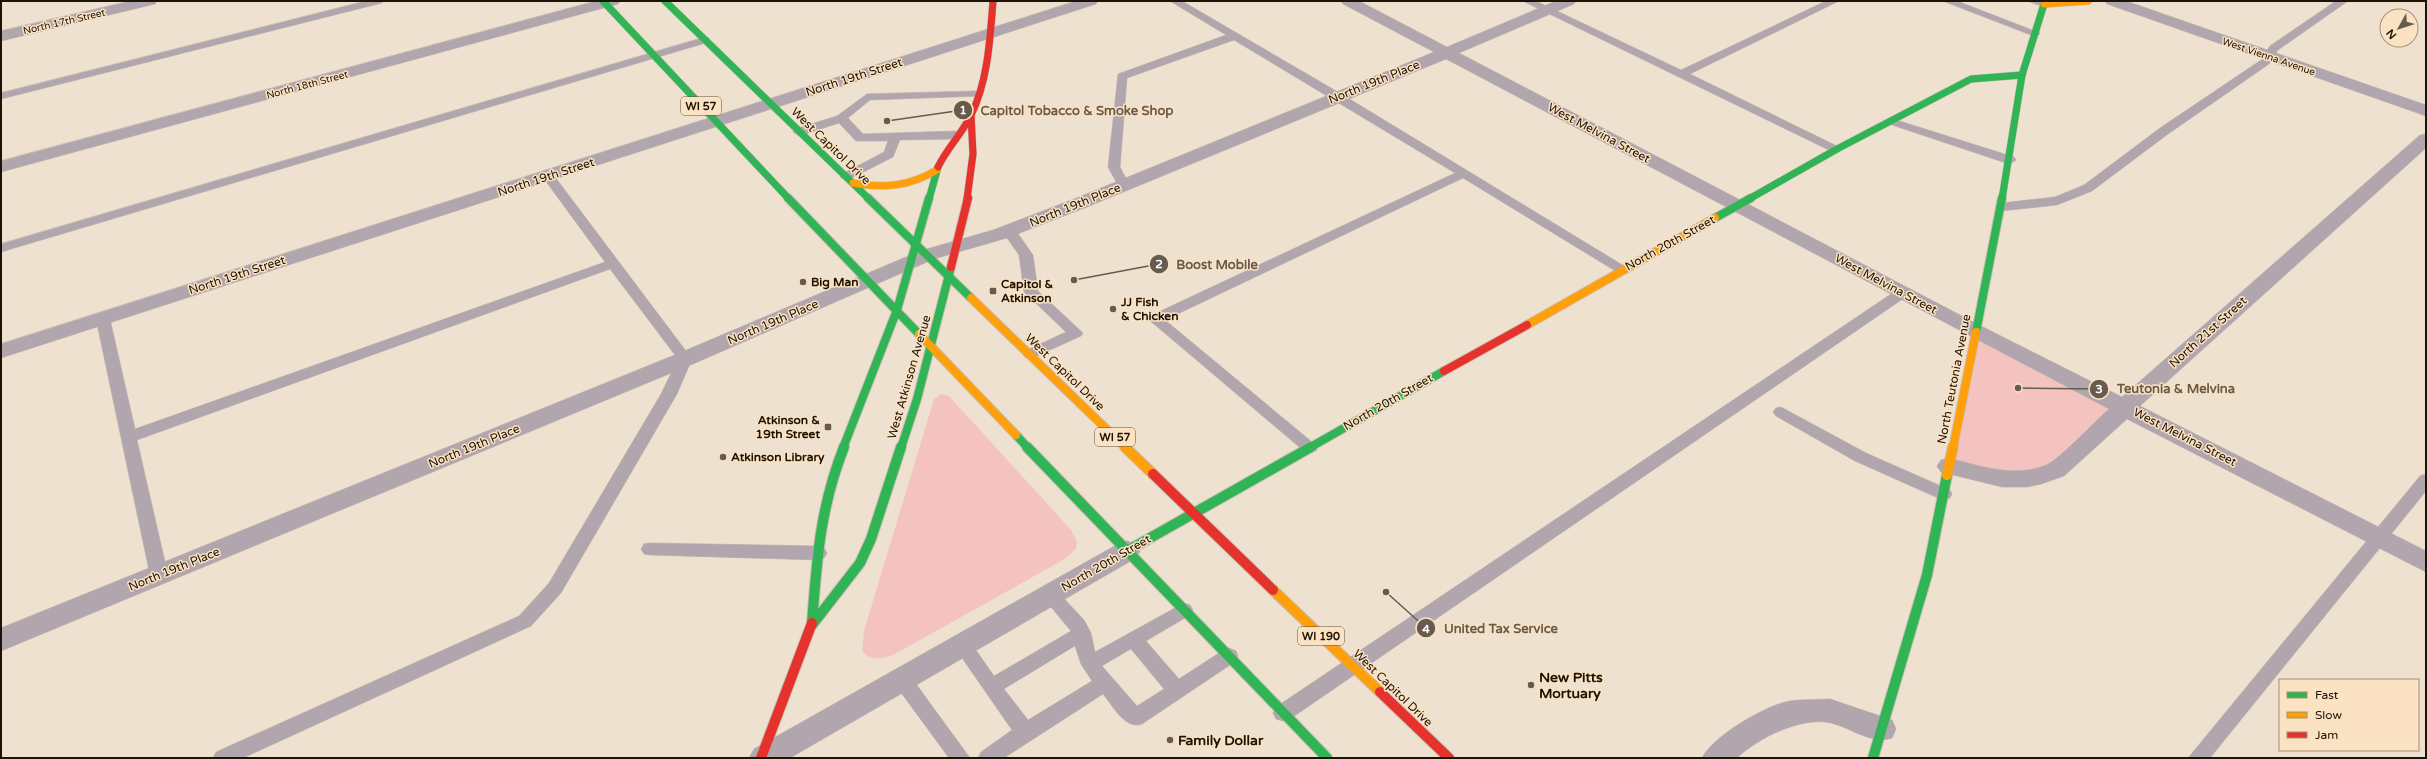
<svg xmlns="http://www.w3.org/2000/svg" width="2427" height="759" font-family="'Varela Round',sans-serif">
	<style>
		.green { fill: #f4c3c0 }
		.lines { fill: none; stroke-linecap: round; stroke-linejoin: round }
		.lane-casing { stroke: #cabfb2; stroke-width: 1 }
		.street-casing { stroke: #cabfb2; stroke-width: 1 }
		.fast-far2-casing { stroke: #cabfb2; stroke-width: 8 }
		.fast-far1-casing { stroke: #cabfb2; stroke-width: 10 }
		.fast-casing { stroke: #cabfb2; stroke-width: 12 }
		.slow-far2-casing { stroke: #cabfb2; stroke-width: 8 }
		.slow-far1-casing { stroke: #cabfb2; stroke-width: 10 }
		.slow-casing { stroke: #cabfb2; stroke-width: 12 }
		.jam-far2-casing { stroke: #cabfb2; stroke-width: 8 }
		.jam-far1-casing { stroke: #cabfb2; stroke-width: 10 }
		.jam-casing { stroke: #cabfb2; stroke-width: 12 }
		.lane { fill: #b2a6ae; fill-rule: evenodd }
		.street { fill: #b2a6ae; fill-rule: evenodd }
		.fast-far2 { stroke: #30b455; stroke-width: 7 }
		.fast-far1 { stroke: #30b455; stroke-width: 8 }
		.fast { stroke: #30b455; stroke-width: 10 }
		.slow-far2 { stroke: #ff9f0a; stroke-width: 7 }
		.slow-far1 { stroke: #ff9f0a; stroke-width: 8 }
		.slow { stroke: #ff9f0a; stroke-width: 10 }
		.jam-far2 { stroke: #e5322d; stroke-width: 7 }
		.jam-far1 { stroke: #e5322d; stroke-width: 8 }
		.jam { stroke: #e5322d; stroke-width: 10 }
		.poi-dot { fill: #665b4c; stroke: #fbe2c3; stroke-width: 1.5 }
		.labels { text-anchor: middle; stroke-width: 3; stroke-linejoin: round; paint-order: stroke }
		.far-street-label { font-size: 10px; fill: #1d1305; stroke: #fbe2c3 }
		.shield { fill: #fbe2c3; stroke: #60513e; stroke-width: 1 }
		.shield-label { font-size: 11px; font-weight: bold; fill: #1d1305 }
		.street-label { font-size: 12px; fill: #1d1305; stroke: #fbe2c3 }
		.poi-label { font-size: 12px; font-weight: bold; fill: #1d1305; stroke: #fbe2c3; text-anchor: start }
		.near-poi-label { font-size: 14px; font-weight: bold; fill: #1d1305; stroke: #fbe2c3; text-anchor: start }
		.leader { fill: none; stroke: #665b4c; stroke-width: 1.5 }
		.callout-dot { fill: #665b4c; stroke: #fbe2c3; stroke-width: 1.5 }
		.mark-label { font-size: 12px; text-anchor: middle; font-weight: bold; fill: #fff }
		.callout-label { font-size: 13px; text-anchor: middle; font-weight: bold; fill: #665b4c; stroke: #fbe2c3; stroke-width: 3; stroke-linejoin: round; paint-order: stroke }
	</style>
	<rect width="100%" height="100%" fill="#eee1d0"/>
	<g class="green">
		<path d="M1976 332 2126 407 2035 478 1949 466Z"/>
		<path d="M941 394 949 396 1071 530 1077 542 1076 549 1063 560 893 655C881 659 871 661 862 651L864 631 934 399Z"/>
	</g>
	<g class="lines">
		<g class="lane-casing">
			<g id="lane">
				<path d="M366 1H383L382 3 1 99V93Z"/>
				<path d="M1170 1H1182L1343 95 1629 269 1627 272H1617L1463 178 1165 320 1318 447 1316 451H1304L1148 319 1150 316 1455 173 1234 40 1127 78 1120 167 1130 186 1128 189H1120L1108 167 1118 74 1226 35Z"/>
				<path d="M1523 1H1536L1681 70 1826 1H1839L1690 74 1843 149 1837 153 1833 152Z"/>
				<path d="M1943 1H1957L2040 33 2039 35H2031Z"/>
				<path d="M2028 1H2044L2049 4 2044 7Z"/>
				<path d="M2336 1H2348L2278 50 2269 64 2168 134 2092 191 2057 205 2001 211 1995 207 2001 203 2055 197 2084 185 2160 128 2261 60 2270 46Z"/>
				<path d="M705 37 709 38V42L1 252V244Z"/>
				<path d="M977 91 981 92V96L870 100 848 118 863 134 956 131 962 135 956 139 900 140 893 157 846 181 840 177 842 174 884 152 888 141H856L839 123 799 136 793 132 795 129 837 116 867 94Z"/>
				<path d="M1890 118 2014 157 2016 160 2010 164 2006 163 1886 123 1884 121Z"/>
				<path d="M548 172 552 173 692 359 677 394 561 593 531 626 243 758H213L216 752 519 616 549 583 661 394 678 359 610 269 137 440 168 575 165 580 159 582 153 580 150 575 96 319 103 315 110 319 135 429 605 262 542 176Z"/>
				<path d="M1009 227 1014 228 1033 255 1038 291 1083 333 1081 336 1030 359 1025 357 1023 354 1025 351 1066 332 1024 292 1019 255 1002 231Z"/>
				<path d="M1902 289 1909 293 1907 296 1290 719 1283 721 1276 719 1273 713 1276 707 1897 290Z"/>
				<path d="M1781 407 1866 453 1950 490 1952 494 1950 498 1944 500 1938 498 1855 461 1776 416 1773 412 1776 408Z"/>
				<path d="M2426 474V491L2210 758H2188L2420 476Z"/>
				<path d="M650 543 818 546 824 548 827 553 824 558 818 560 650 555 644 554 641 549 644 544Z"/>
				<path d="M1050 588 1056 590 1084 620 1091 633 1095 652 1184 603 1190 605 1193 610 1190 615 1146 641 1179 679 1222 651 1229 648 1236 651 1238 656 1236 661 1142 724C1125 730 1113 706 1103 694L1004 758H978L981 752 1012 730 953 645 955 640 962 638 969 640 994 676 1071 631 1041 595 1044 590ZM1075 646 1081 664 1092 681 1028 720 1004 689ZM1131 649 1164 689 1137 706 1102 666Z"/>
				<path d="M901 670 908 673 970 758H949L894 683 892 678 894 673Z"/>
			</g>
		</g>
		<g class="street-casing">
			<g id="street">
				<path d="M131 1H157L155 4 1 41V31Z"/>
				<path d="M596 1H620L618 4 1 172V161Z"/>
				<path d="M1076 1H1098L1096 4 1 358V344Z"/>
				<path d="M1341 1H1359L1447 47 1556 1H1576L1574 4 1459 53 1983 327 2122 397 2420 135 2426 134V148L2140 406 2426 551V572L2127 419 2064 476 2041 484 2027 487H2002L1941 472 1937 466 1941 460 1949 458C1980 466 2015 478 2046 465 2060 459 2095 421 2109 409L1446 59 1087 207 1007 238 934 259 693 364 1 651V628L677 354 920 251 993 230 1074 199 1434 52 1343 4Z"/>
				<path d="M2105 1H2126L2426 105V116L2107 4Z"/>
				<path d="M1127 541 1136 544 1140 551 1136 558 790 758H749L754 749 1118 544Z"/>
				<path d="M1830 699 1892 720 1896 729 1892 738C1872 745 1851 728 1831 723 1802 716 1758 738 1737 758H1702C1713 736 1766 705 1790 701 1803 699 1817 700 1830 699Z"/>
			</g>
		</g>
		<g class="fast-far2-casing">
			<g id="fast-far2">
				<path d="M603 1 789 199"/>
				<path d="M665 1 869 199"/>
				<path d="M929 199 938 167"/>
				<path d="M1749 199 1837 149 1971 79 2022 75"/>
				<path d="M2002 199 2022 75 2045 1"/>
			</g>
		</g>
		<g class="fast-far1-casing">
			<g id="fast-far1">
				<path d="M788 198 919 334"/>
				<path d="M868 198 971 298"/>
				<path d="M1715 218 1751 198"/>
				<path d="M1976 332 2002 198"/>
				<path d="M1016 435 1028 448"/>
				<path d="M843 448 897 310 929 198"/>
				<path d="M901 448 917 399 951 267"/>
				<path d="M1309 448 1444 371"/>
			</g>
		</g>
		<g class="fast-casing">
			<g id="fast">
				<path d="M1027 447 1327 758"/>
				<path d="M1127 551 1311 447"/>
				<path d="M812 623C817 558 820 508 844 447"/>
				<path d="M812 625 860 563 871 539 901 447"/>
				<path d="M1873 758 1927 575 1947 475"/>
			</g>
		</g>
		<g class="slow-far2-casing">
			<g id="slow-far2">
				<path d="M2044 4 2088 1"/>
				<path d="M853 183C884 189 910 186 937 170"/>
			</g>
		</g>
		<g class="slow-far1-casing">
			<g id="slow-far1">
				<path d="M971 298 1126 448"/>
				<path d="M1527 325 1715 218"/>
				<path d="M919 334 1016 435"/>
				<path d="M1953 448 1976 332"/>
			</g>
		</g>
		<g class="slow-casing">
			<g id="slow">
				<path d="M1125 447 1153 474"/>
				<path d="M1947 475 1953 447"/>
				<path d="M1273 590 1380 692"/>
			</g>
		</g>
		<g class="jam-far2-casing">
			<g id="jam-far2">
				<path d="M938 167C947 148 962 134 971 115 988 81 990 39 993 1"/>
				<path d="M967 199 973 154 971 115"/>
			</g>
		</g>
		<g class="jam-far1-casing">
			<g id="jam-far1">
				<path d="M951 267 968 198"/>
				<path d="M1444 371 1527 325"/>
			</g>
		</g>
		<g class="jam-casing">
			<g id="jam">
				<path d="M1153 474 1273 590"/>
				<path d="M1380 692 1449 758"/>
				<path d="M761 758 812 623"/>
			</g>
		</g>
		<use href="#lane" class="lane"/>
		<use href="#street" class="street"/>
		<use href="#fast-far2" class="fast-far2"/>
		<use href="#fast-far1" class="fast-far1"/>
		<use href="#fast" class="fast"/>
		<use href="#slow-far2" class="slow-far2"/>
		<use href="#slow-far1" class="slow-far1"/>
		<use href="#slow" class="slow"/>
		<use href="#jam-far2" class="jam-far2"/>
		<use href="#jam-far1" class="jam-far1"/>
		<use href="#jam" class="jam"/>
	</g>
	<g class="poi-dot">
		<circle cx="803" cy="282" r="4"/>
		<rect x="989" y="287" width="8" height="8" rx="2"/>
		<circle cx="1113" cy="309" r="4"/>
		<rect x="824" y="423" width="8" height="8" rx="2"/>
		<circle cx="723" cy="457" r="4"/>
		<circle cx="1531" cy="685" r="4"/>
		<circle cx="1170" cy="740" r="4"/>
	</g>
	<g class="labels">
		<g class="far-street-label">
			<text transform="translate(64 21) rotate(-13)" y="4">North 17th Street</text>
			<text transform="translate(2269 56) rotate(19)" y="4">West Vienna Avenue</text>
			<text transform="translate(307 84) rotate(-15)" y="4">North 18th Street</text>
		</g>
		<g class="shield">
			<rect x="681" y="97" width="40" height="18" rx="3"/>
			<rect x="1095" y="428" width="40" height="18" rx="3"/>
			<rect x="1298" y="627" width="46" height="18" rx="3"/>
		</g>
		<g class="shield-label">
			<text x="701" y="110">WI 57</text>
			<text x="1115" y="441">WI 57</text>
			<text x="1321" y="640">WI 190</text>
		</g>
		<g class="street-label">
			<text transform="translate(854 77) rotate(-18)" y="4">North 19th Street</text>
			<text transform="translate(1374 82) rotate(-22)" y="4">North 19th Place</text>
			<text transform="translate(1599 133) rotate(28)" y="4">West Melvina Street</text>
			<text transform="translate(831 146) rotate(44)" y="4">West Capitol Drive</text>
			<text transform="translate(546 177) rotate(-18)" y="4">North 19th Street</text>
			<text transform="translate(1075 205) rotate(-22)" y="4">North 19th Place</text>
			<text transform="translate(1670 243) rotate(-29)" y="4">North 20th Street</text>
			<text transform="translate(237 275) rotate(-18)" y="4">North 19th Street</text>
			<text transform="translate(1886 284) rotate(28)" y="4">West Melvina Street</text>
			<text transform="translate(773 322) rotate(-23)" y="4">North 19th Place</text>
			<text transform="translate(2208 332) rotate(-42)" y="4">North 21st Street</text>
			<text transform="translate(1065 372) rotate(44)" y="4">West Capitol Drive</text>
			<text transform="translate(909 377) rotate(-74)" y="4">West Atkinson Avenue</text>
			<text transform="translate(1954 379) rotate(-79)" y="4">North Teutonia Avenue</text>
			<text transform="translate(1388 402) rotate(-30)" y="4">North 20th Street</text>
			<text transform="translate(2185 437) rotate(27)" y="4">West Melvina Street</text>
			<text transform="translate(474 446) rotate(-22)" y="4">North 19th Place</text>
			<text transform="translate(1106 563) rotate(-30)" y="4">North 20th Street</text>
			<text transform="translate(174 569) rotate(-22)" y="4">North 19th Place</text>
			<text transform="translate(1393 688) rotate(44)" y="4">West Capitol Drive</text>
		</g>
		<g class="poi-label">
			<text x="811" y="286">Big Man</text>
			<text x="1001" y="288">Capitol &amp;<tspan x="1001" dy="14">Atkinson</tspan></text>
			<text x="1121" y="306">JJ Fish<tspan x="1121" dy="14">&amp; Chicken</tspan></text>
			<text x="820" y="424" text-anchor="end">Atkinson &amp;<tspan x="820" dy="14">19th Street</tspan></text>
			<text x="731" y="461">Atkinson Library</text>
		</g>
		<g class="near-poi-label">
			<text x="1539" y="682">New Pitts<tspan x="1539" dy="16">Mortuary</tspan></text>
			<text x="1178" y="745">Family Dollar</text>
		</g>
	</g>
	<path class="leader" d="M887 121L963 110M1074 280L1159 264M2018 388L2099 389M1386 592L1426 628"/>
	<g class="callout-dot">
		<circle cx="887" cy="121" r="4"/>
		<circle cx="1074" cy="280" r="4"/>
		<circle cx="2018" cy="388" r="4"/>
		<circle cx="1386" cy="592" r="4"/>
		<circle cx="963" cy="110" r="10"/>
		<circle cx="1159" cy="264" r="10"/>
		<circle cx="2099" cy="389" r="10"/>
		<circle cx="1426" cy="628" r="10"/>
	</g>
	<g class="mark-label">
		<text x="963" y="114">1</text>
		<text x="1159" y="268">2</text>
		<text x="2099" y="393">3</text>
		<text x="1426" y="633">4</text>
	</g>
	<g class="callout-label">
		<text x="1077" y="115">Capitol Tobacco &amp; Smoke Shop</text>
		<text x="1217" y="269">Boost Mobile</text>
		<text x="2176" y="393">Teutonia &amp; Melvina</text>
		<text x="1501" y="633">United Tax Service</text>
	</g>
	<rect width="2427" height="759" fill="none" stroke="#1d1305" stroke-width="4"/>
	<rect x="2279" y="679" width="140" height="72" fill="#fbe2c3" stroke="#a28f77"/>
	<rect x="2287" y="692" width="20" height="6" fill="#30b455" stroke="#a28f77"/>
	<text x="2315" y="699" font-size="12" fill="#1d1305">Fast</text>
	<rect x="2287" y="712" width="20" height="6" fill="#ff9f0a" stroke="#a28f77"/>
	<text x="2315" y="719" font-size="12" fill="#1d1305">Slow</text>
	<rect x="2287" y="732" width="20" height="6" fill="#e5322d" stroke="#a28f77"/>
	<text x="2315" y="739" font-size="12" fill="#1d1305">Jam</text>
	<g transform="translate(2399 28) rotate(231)"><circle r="19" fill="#fbe2c3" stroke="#a28f77"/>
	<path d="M0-3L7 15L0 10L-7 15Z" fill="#665b4c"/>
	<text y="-6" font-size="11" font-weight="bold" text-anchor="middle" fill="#1d1305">N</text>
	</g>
</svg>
